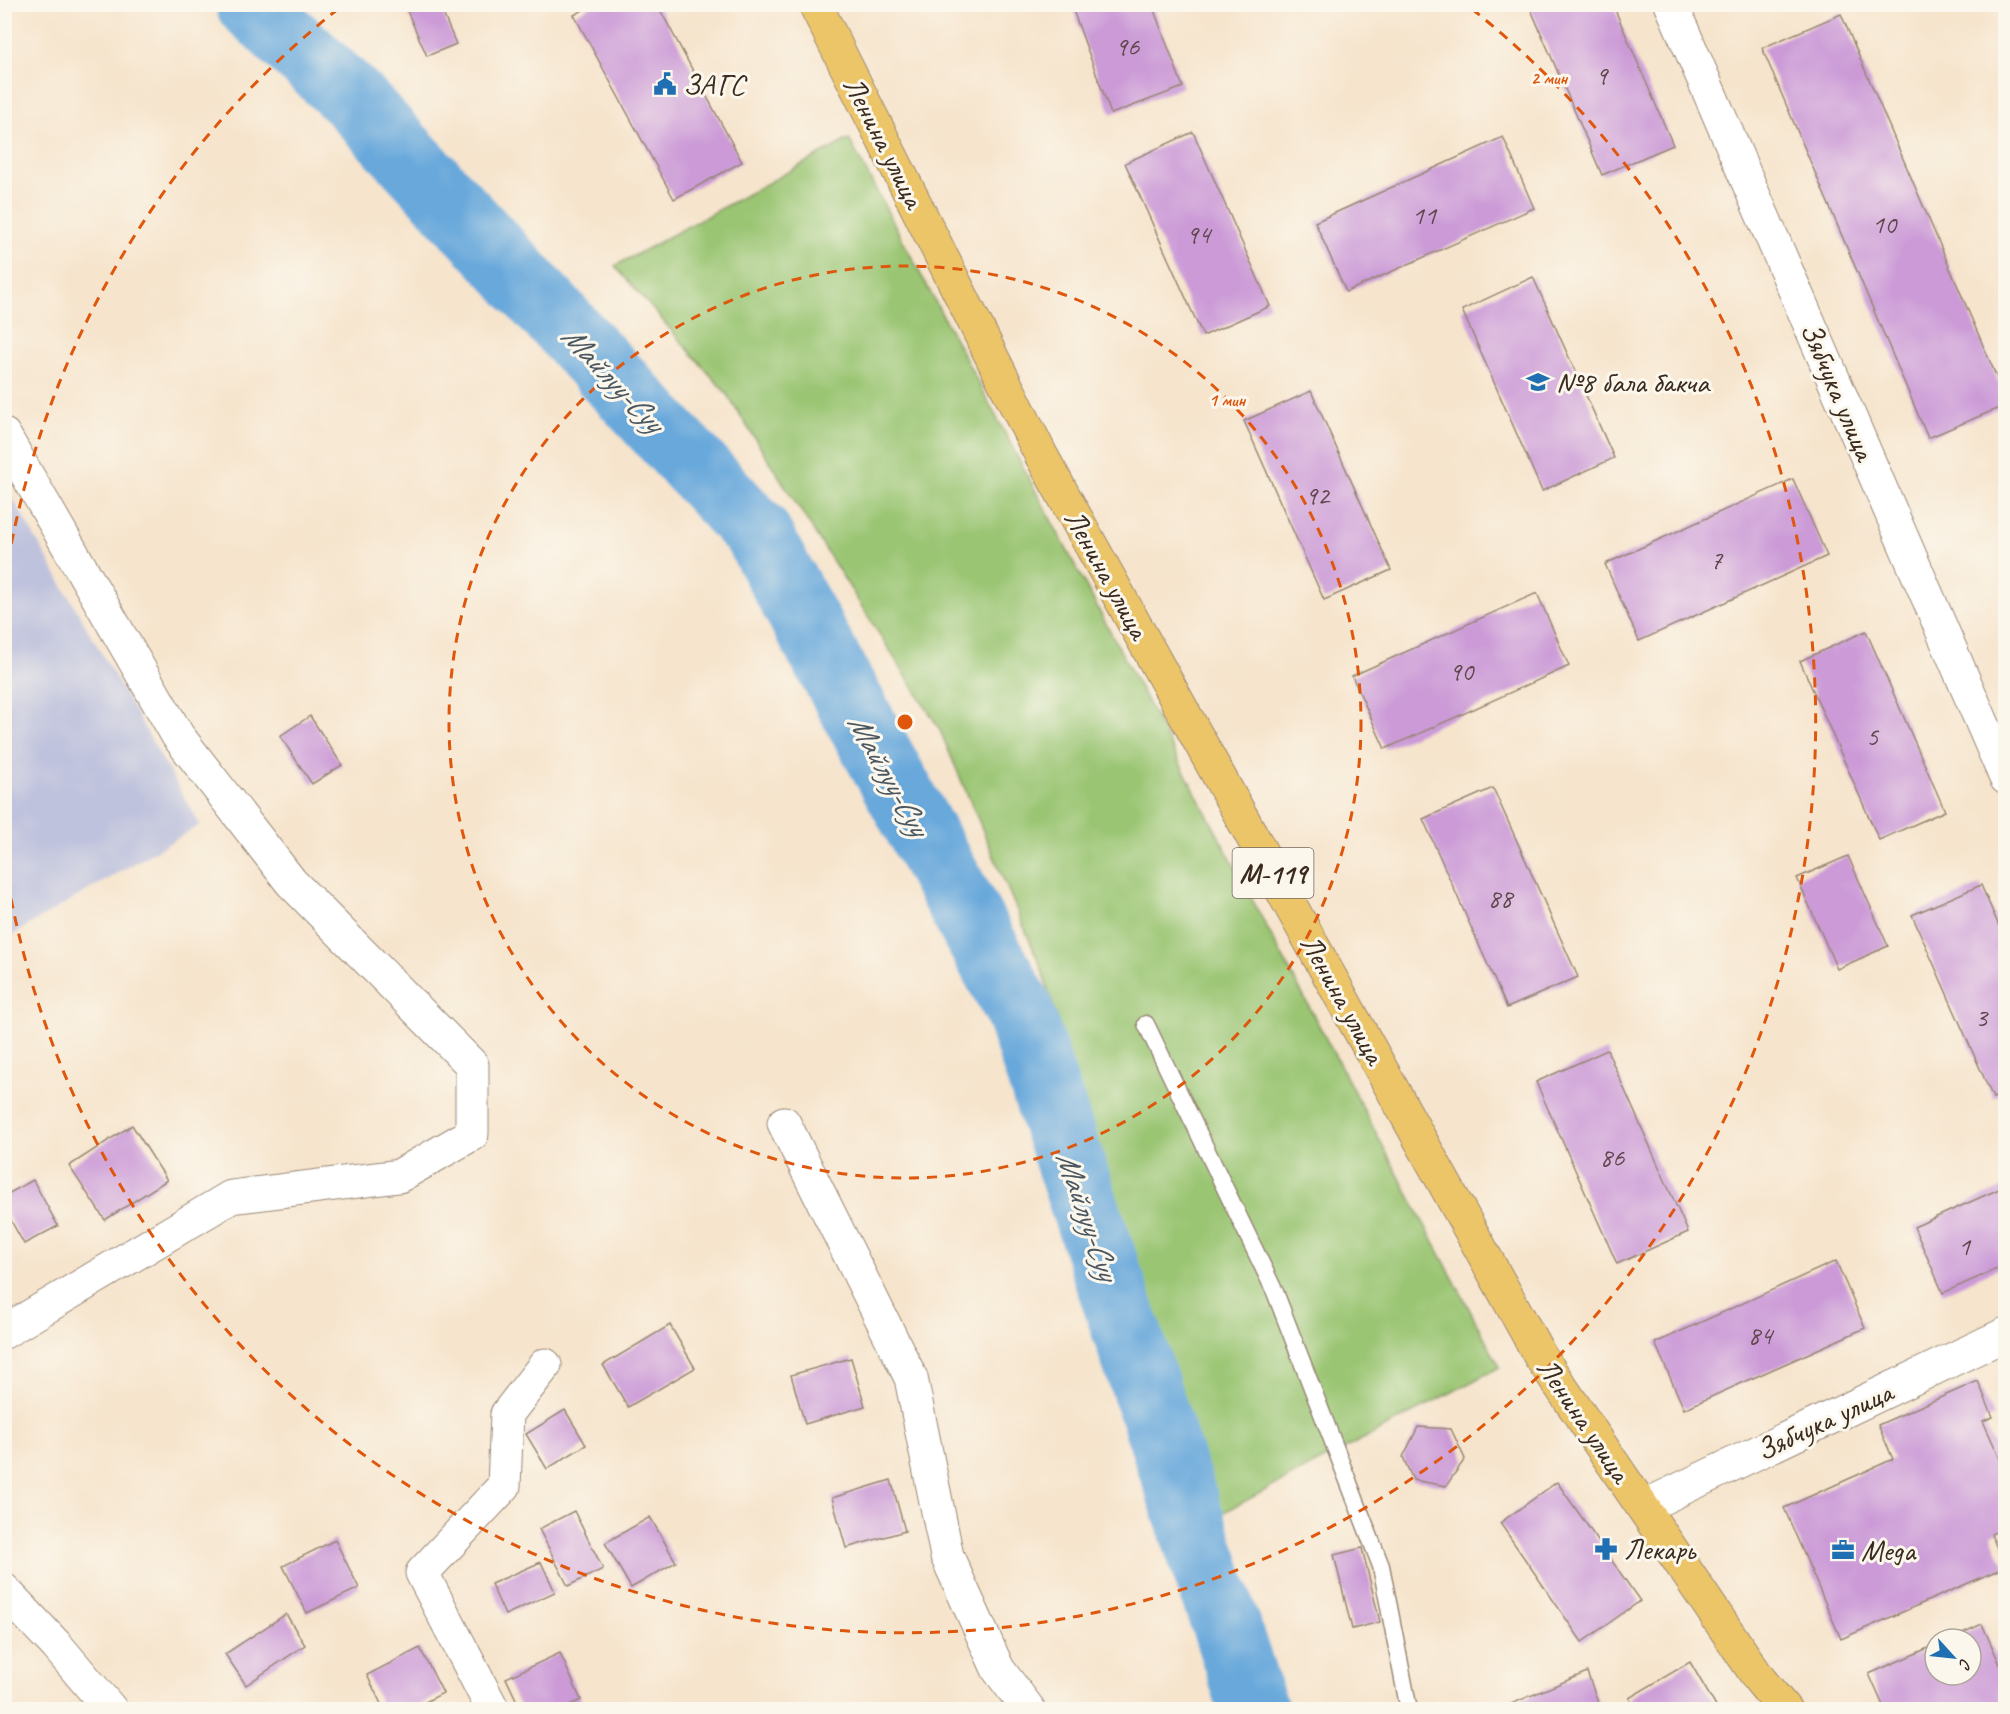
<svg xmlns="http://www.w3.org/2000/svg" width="2010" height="1714" font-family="Caveat,sans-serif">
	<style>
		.industrial { fill: #bfc2dd }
		.green { fill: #9ac572; stroke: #6a7848; stroke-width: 1.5 }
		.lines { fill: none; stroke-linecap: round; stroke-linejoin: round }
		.river { stroke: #67a8db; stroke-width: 69 }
		.building { fill: #cb9ad7 }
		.service-casing { stroke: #988775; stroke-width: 19 }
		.minor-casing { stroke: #988775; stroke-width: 35 }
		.primary-casing { stroke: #988775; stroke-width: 35 }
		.service { stroke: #fff; stroke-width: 16 }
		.minor { stroke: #fff; stroke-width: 33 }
		.primary { stroke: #edc569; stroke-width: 33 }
		.ring { fill: none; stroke: #df570d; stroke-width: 3; stroke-dasharray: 10 8 }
		.labels { text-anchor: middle; stroke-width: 6; stroke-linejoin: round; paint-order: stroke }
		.number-label { font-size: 27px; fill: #5f464c }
		.shield { fill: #fbf7ec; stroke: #75685c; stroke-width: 1.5 }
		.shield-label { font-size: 28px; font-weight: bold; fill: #3b2a1e }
		.poi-label { font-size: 30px; fill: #3b2a1e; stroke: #fbf7ec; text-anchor: start }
		.street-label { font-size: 30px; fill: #3b2a1e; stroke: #fbf7ec }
		.water-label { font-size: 32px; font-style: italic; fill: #4a5660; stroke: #fbf7ec }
		.centre { fill: #df570d; stroke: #fbf7ec; stroke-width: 3 }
		.ring-label { font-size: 18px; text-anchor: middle; font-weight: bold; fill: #df570d; stroke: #fbf7ec; stroke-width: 6; stroke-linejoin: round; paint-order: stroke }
	</style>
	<rect width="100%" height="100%" fill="#fbf7ec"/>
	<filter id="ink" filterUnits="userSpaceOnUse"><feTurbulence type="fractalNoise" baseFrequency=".0167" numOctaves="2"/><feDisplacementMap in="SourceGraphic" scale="12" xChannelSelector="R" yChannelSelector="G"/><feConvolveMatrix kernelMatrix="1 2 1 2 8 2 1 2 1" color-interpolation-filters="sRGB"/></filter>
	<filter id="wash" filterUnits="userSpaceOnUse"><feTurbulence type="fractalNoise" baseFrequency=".008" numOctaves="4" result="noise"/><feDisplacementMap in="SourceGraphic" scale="24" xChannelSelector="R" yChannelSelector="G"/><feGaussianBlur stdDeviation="1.35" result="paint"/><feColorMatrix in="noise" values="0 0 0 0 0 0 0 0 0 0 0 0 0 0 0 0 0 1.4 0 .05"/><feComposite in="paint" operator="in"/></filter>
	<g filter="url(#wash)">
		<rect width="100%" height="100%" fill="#f6e4cc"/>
		<path class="industrial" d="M5 485 200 825 5 939H4Z"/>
		<path class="green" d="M849 139 1500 1367 1213 1518 1041 967 939 728 726 393 615 266Z"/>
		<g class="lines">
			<path class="river" d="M250 4 352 98 757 533 1018 1008 1254 1710"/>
		</g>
		<g id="blocks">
			<g class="building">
				<path d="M404 4H439L456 44 427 56Z"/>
				<path d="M594 4H657L742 162 674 199 574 15Z"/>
				<path d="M1071 5H1152L1183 87 1111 114Z"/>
				<path d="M1529 5H1613L1673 145 1602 175Z"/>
				<path d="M1841 14 2006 399V405L1928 438 1762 48Z"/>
				<path d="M1193 132 1270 306 1203 336 1125 163Z"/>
				<path d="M1503 137 1534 208 1346 292 1315 222Z"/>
				<path d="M1533 277 1614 458 1542 491 1462 310Z"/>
				<path d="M1311 391 1391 570 1324 600 1244 421Z"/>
				<path d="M1793 479 1827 556 1639 641 1605 564Z"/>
				<path d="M1537 593 1569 666 1385 749 1352 676Z"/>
				<path d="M1866 631 1945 811 1879 840 1800 661Z"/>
				<path d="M310 716 342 765 312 784 280 736Z"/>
				<path d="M1493 788 1578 977 1507 1008 1423 819Z"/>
				<path d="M1848 856 1888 946 1837 969 1797 878Z"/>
				<path d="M1981 885 2006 942V1093L1993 1098 1912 915Z"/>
				<path d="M1607 1050 1688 1232 1617 1264 1536 1082Z"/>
				<path d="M132 1125 167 1180 105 1220 69 1166Z"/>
				<path d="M33 1180 58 1226 24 1244 4 1208V1196Z"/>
				<path d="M2006 1186V1265L1943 1293 1914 1227Z"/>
				<path d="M1836 1261 1865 1328 1684 1409 1655 1343Z"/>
				<path d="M670 1325 695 1368 628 1407 603 1365Z"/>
				<path d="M851 1358 865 1406 805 1424 791 1375Z"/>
				<path d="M1978 1381 1993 1417 1983 1421 2006 1472V1528L1991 1534 2005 1567 1841 1639 1784 1508 1893 1459 1878 1425Z"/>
				<path d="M565 1410 586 1445 547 1469 526 1434Z"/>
				<path d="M1418 1427 1451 1429 1465 1459 1446 1486 1413 1480 1403 1457Z"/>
				<path d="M891 1480 905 1531 846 1548 832 1498Z"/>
				<path d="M1557 1482 1640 1601 1582 1642 1500 1523Z"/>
				<path d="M574 1511 603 1569 568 1586 539 1529Z"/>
				<path d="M650 1517 676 1562 631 1588 605 1543Z"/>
				<path d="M335 1540 359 1588 307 1613 283 1566Z"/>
				<path d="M1362 1548 1380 1622 1352 1629 1334 1555Z"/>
				<path d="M541 1562 555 1592 505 1615 491 1584Z"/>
				<path d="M286 1614 305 1645 246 1685 225 1654Z"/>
				<path d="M1982 1624 2006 1678V1706L1997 1710H1885L1869 1674 1935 1645V1675H1971V1639H1949Z"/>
				<path d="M420 1648 443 1693 410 1710H384L367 1675Z"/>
				<path d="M560 1653 581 1700 560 1710H521L506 1678Z"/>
				<path d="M1690 1662 1718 1710H1636L1629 1698Z"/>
				<path d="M1587 1672 1598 1702 1579 1710H1497Z"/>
			</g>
		</g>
	</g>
	<g filter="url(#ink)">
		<use href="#blocks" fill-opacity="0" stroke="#988775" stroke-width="1.5"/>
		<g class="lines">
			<g class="service-casing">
				<path id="service" d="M1146 1024 1275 1292 1381 1566 1409 1710"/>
			</g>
			<g class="minor-casing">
				<g id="minor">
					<path d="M1671 4 2006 778"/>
					<path d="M4 435 178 736 291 882 472 1065V1134L399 1176 231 1197 4 1332"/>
					<path d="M784 1123 911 1378 947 1556 998 1669 1029 1710"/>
					<path d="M1643 1507 2006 1334"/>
					<path d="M4 1590 57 1646 111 1710"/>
					<path d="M493 1710 422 1573 504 1486 507 1414 545 1365"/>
				</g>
			</g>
			<g class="primary-casing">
				<path id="primary" d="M815 4 1041 455 1540 1356 1760 1680 1785 1710"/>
			</g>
			<use href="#service" class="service"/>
			<use href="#minor" class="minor"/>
			<use href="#primary" class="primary"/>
		</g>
	</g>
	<g class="ring">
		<circle cx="905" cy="722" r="456"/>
		<path d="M5 579A911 911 0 0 1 338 9M1472 9A911 911 0 1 1 5 865"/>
	</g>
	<defs>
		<g id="civic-bare" transform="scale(1.8)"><path d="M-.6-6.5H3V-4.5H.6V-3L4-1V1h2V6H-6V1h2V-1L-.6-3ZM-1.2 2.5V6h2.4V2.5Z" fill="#1f6fb2" stroke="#fbf7ec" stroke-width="2.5" paint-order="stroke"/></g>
		<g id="school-bare" transform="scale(1.8)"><path d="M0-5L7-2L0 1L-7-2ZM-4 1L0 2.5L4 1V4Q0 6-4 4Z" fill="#1f6fb2" stroke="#fbf7ec" stroke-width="2.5" paint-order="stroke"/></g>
		<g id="pharmacy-bare" transform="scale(1.8)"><path d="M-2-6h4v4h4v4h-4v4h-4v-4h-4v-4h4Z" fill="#1f6fb2" stroke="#fbf7ec" stroke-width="2.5" paint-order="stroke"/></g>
		<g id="office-bare" transform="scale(1.8)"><path d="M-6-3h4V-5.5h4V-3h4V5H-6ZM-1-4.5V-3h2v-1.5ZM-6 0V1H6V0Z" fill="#1f6fb2" stroke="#fbf7ec" stroke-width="2.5" paint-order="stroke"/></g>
	</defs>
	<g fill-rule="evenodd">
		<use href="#civic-bare" x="665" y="84"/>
		<use href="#school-bare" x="1538" y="382"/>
		<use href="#pharmacy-bare" x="1606" y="1549"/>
		<use href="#office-bare" x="1843" y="1550"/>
	</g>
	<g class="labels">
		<g class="number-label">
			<text x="1127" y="55">96</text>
			<text x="1601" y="84">9</text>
			<text x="1424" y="224">11</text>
			<text x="1884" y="233">10</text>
			<text x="1198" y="243">94</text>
			<text x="1317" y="504">92</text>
			<text x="1716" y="569">7</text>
			<text x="1461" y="680">90</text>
			<text x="1872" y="745">5</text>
			<text x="1500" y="907">88</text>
			<text x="1981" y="1026">3</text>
			<text x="1612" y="1166">86</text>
			<text x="1964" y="1255">1</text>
			<text x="1760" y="1344">84</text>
		</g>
		<rect class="shield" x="1232.5" y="848" width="81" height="50" rx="4.5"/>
		<g class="shield-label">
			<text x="1273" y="883">М-119</text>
		</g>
		<g class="poi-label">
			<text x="683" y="94">ЗАГС</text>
			<text x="1556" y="392">№8 бала бакча</text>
			<text x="1624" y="1559">Лекарь</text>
			<text x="1861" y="1560">Mega</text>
		</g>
		<g class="street-label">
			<text transform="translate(884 142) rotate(63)" y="10">Ленина улица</text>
			<text transform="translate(1838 391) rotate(67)" y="10">Зябчука улица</text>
			<text transform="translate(1107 574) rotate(61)" y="10">Ленина улица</text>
			<text transform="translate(1343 999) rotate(61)" y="10">Ленина улица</text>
			<text transform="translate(1584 1420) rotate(56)" y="10">Ленина улица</text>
			<text transform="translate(1824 1421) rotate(-25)" y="10">Зябчука улица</text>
		</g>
		<g class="water-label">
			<text transform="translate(613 378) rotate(47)" y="11">Майлуу-Суу</text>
			<text transform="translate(889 774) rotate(61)" y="11">Майлуу-Суу</text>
			<text transform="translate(1088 1215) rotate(71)" y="11">Майлуу-Суу</text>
		</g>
	</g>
	<circle cx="905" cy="722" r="9" class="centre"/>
	<g class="ring-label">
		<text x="1549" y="84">2 мин</text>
		<text x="1227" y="406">1 мин</text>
	</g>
	<rect width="2010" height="1714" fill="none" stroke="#fbf7ec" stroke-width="24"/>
	<g transform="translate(1953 1657) rotate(117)"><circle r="28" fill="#fbf7ec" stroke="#aea59a" stroke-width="1.5"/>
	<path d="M0-4.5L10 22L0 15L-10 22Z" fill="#1f6fb2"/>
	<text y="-9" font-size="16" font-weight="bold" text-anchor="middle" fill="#3b2a1e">С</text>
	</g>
</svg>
